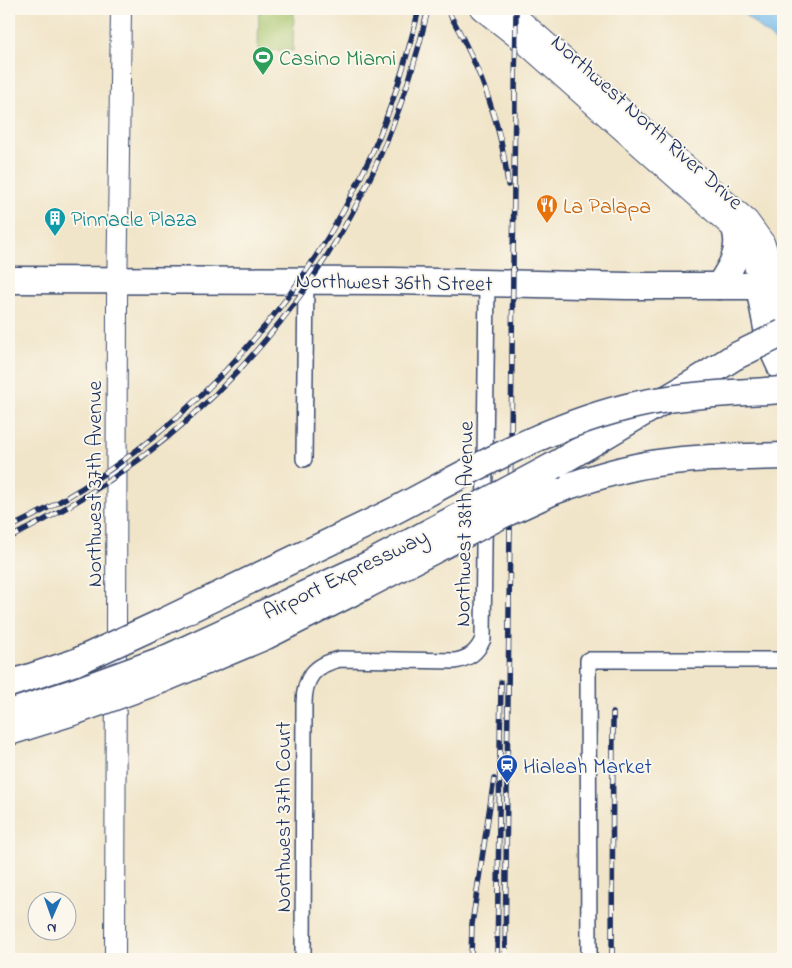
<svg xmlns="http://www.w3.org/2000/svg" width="792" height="968" font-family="'Indie Flower',sans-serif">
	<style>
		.green { fill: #a7c56c; stroke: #617a65 }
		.water { fill: #71bae9; stroke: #4674a4 }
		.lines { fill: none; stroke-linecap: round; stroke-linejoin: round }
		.street-casing { stroke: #3b4a6e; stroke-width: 18 }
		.secondary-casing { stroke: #3b4a6e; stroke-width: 22 }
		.highway-casing { stroke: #3b4a6e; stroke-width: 29 }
		.street { stroke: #fff; stroke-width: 15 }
		.secondary { stroke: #fff; stroke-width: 20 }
		.highway { stroke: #fff; stroke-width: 26 }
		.rail-casing { stroke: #1b2f5e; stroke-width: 5.5 }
		.rail { stroke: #fbf7ec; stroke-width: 4; stroke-dasharray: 11; stroke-linecap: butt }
		.highway-bridge-casing { stroke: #3b4a6e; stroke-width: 29; stroke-linecap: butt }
		.highway-bridge { stroke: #fff; stroke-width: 26 }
		.labels { text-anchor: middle; stroke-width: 4; stroke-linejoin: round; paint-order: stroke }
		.leisure-label { font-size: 22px; fill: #27864d; stroke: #fbf7ec; text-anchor: start }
		.street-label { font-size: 22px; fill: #1b2f5e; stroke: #fbf7ec }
		.food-label { font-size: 22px; fill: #c56008; stroke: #fbf7ec; text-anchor: start }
		.culture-label { font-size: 22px; fill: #0d838f; stroke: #fbf7ec; text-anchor: start }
		.transit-label { font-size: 22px; fill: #164399; stroke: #fbf7ec; text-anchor: start }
	</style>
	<rect width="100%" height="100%" fill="#fbf7ec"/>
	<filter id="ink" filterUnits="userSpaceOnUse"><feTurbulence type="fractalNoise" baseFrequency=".02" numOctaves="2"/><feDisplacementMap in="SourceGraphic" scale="10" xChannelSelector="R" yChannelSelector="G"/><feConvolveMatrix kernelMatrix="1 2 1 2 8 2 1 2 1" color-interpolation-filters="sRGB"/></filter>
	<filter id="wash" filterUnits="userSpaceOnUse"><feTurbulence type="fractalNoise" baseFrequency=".0096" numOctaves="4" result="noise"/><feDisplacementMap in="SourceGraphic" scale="20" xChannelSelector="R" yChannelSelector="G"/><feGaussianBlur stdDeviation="1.12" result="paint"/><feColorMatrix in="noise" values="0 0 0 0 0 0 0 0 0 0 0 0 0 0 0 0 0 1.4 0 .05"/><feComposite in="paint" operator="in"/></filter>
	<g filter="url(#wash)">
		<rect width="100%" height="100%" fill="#f1e5c9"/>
		<path class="green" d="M259 9H294L293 51 258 50Z"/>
		<path class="water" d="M738 9H783V104L780 102 776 42Z"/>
	</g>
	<g filter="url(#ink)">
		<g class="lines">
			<g class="street-casing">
				<g id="street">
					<path d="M304 459 306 280"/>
					<path d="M303 959 304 704C304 678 314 665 340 659L455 661C469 658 477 653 483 639L487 282"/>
					<path d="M589 959 588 660H783"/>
				</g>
			</g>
			<g class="secondary-casing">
				<g id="secondary">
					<path d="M480 9 527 46 736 232 751 252 759 286"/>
					<path d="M509 9 748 220 764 242 776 273"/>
					<path d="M115 959 117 301 121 9"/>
				</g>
			</g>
			<g class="highway-casing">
				<g id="highway">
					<path d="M9 280 393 281 627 286H759L776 273 783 309"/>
					<path d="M719 286C730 269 741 253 736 232"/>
					<path d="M759 286 770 344 783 372"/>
					<path d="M555 465 695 382 734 357"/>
					<path d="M554 491C588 479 622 468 657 463 699 457 741 457 783 456"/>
					<path d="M165 621 388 514"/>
					<path d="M165 659 366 566"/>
					<path d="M161 680 266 636 365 586"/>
					<path d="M9 684 76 662"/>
					<path d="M9 713 77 691"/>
					<path d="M9 732 76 711"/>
				</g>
			</g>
			<use href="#street" class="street"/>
			<use href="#secondary" class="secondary"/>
			<use href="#highway" class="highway"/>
			<g class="rail-casing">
				<g id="rail">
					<path d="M447 9C478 63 502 122 508 185"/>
					<path d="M9 528C170 452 300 314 372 153 393 106 407 58 419 9"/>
					<path d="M9 538C225 434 376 243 428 9"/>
					<path d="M471 959 472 924 494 779"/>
					<path d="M497 959 501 682"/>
					<path d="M505 959 516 9"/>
					<path d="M612 959 613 713"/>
				</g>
			</g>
			<use href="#rail" class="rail"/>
			<g class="highway-bridge-casing">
				<g id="highway-bridge">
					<path d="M734 357 783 333"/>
					<path d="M388 514C469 472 550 423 640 404 686 394 737 393 783 390"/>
					<path d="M366 566 555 465"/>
					<path d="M365 586 502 515 554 491"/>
					<path d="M76 662 165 621"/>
					<path d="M77 691 165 659"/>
					<path d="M76 711 161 680"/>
				</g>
			</g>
			<use href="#highway-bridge" class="highway-bridge"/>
		</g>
	</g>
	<defs>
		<g id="stadium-pin" transform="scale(1.125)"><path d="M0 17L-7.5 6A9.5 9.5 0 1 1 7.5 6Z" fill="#2e9e5b" stroke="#fbf7ec"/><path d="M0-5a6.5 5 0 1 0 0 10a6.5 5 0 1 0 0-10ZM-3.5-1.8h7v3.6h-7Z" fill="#fff"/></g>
		<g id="restaurant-pin" transform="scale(1.125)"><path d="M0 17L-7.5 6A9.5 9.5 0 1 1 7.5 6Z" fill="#e8710a" stroke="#fbf7ec"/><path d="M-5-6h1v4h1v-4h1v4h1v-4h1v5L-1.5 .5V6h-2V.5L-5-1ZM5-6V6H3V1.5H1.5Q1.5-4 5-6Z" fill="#fff"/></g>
		<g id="building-pin" transform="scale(1.125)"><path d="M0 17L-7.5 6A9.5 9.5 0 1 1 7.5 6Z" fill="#0f9aa8" stroke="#fbf7ec"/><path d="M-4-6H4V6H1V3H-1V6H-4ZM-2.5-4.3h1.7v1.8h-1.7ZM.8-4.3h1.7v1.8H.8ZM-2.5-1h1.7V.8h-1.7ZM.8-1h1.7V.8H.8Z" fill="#fff"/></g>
		<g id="station-pin" transform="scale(1.125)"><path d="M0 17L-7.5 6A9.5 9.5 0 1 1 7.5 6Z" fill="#1a4fb4" stroke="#fbf7ec"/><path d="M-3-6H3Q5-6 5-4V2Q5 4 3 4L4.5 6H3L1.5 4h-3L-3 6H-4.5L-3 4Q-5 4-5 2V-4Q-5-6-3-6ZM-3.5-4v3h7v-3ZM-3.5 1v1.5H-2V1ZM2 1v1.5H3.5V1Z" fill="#fff"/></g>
	</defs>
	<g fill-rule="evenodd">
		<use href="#stadium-pin" x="263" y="57"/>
		<use href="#restaurant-pin" x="547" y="205"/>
		<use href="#building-pin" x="55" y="218"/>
		<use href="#station-pin" x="507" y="765"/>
	</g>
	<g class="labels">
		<g class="leisure-label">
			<text x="279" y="65">Casino Miami</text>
		</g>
		<g class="street-label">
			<text transform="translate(648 121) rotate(42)" y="8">Northwest North River Drive</text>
			<text transform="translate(394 281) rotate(1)" y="8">Northwest 36th Street</text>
			<text transform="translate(93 484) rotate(-90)" y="8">Northwest 37th Avenue</text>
			<text transform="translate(463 524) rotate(-89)" y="8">Northwest 38th Avenue</text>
			<text transform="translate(345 573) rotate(-26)" y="8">Airport Expressway</text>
			<text transform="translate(282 817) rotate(-90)" y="8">Northwest 37th Court</text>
		</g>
		<g class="food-label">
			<text x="563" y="213">La Palapa</text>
		</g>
		<g class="culture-label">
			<text x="71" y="226">Pinnacle Plaza</text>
		</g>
		<g class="transit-label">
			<text x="523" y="773">Hialeah Market</text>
		</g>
	</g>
	<rect width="792" height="968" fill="none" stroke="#fbf7ec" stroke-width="30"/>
	<g transform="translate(52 916) rotate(182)"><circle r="24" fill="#fbf7ec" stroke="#a1a7b3"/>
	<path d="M0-4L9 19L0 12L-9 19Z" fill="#1f6fb2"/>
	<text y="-8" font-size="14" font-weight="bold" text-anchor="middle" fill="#1b2f5e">N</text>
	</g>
</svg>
